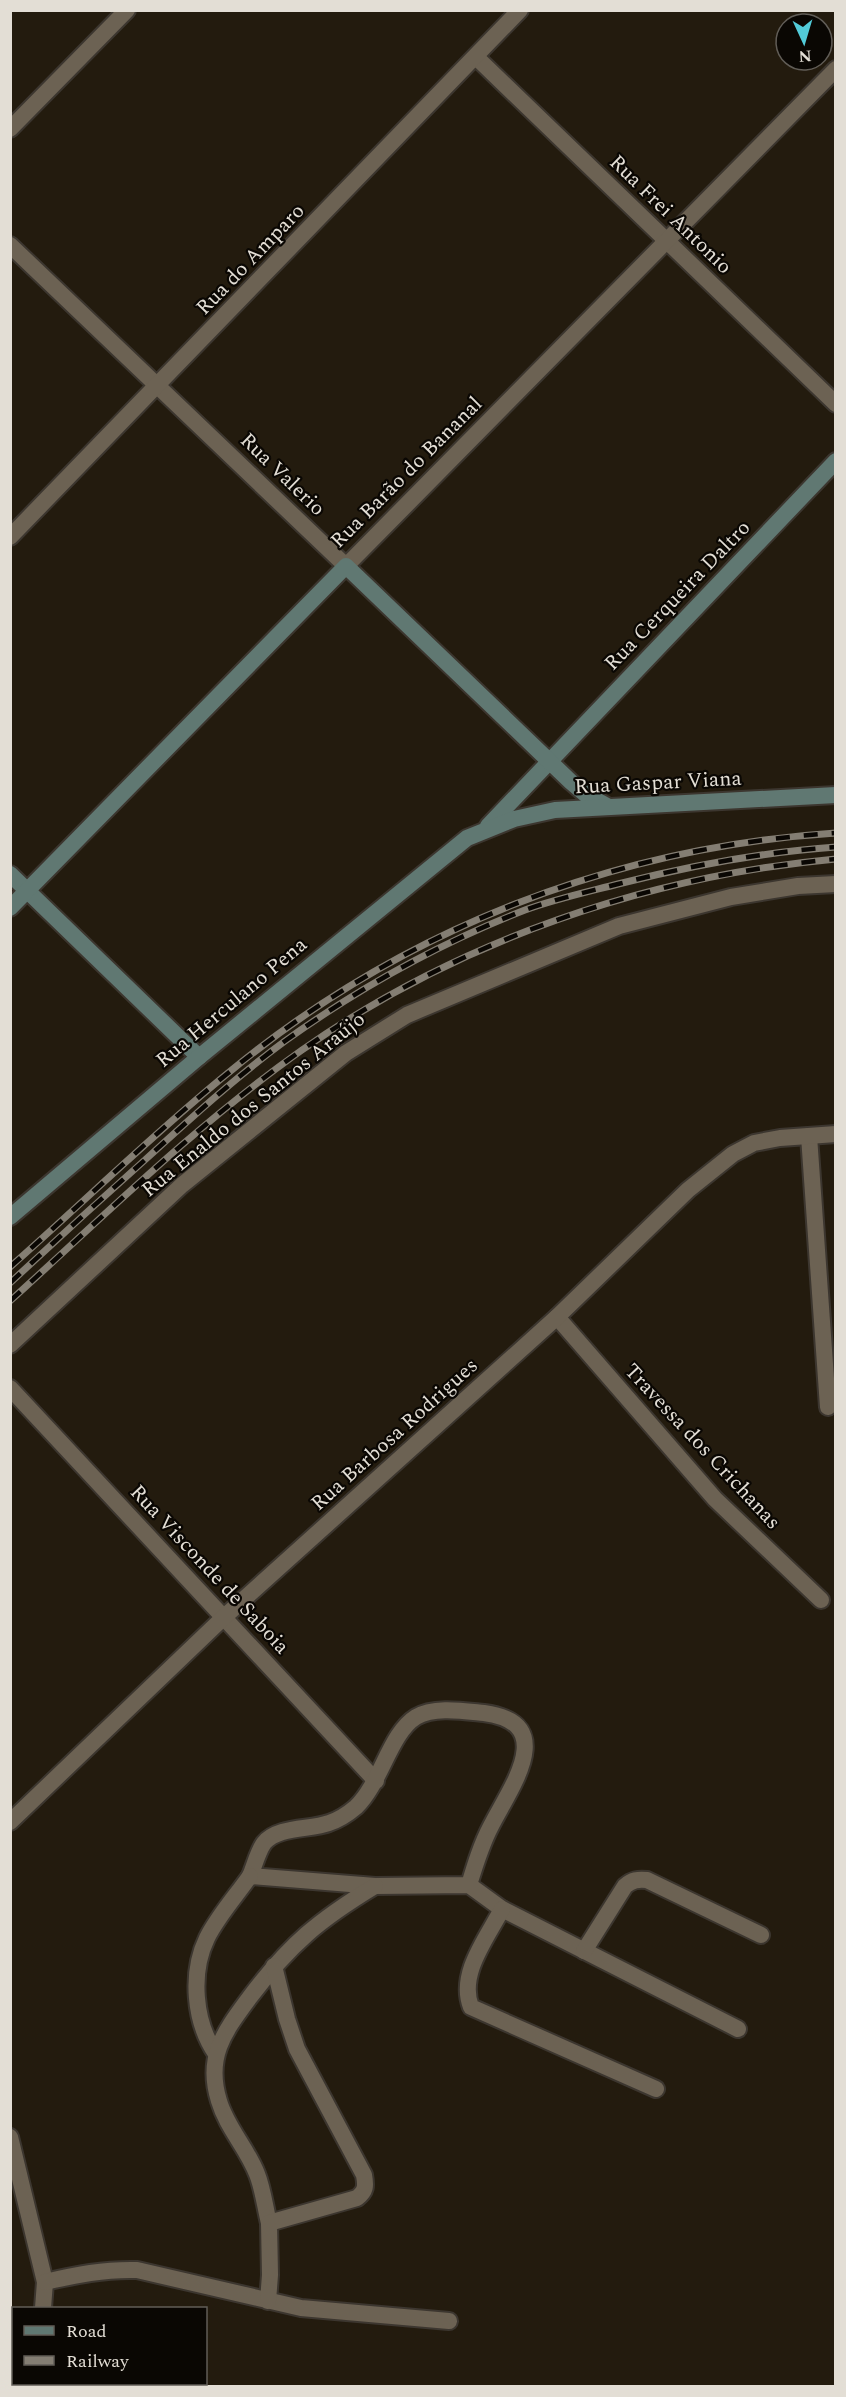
<svg xmlns="http://www.w3.org/2000/svg" width="846" height="2397" font-family="Spectral,serif">
	<style>
		.lines { fill: none; stroke-linecap: round; stroke-linejoin: round }
		.minor-casing { stroke: #3c362f; stroke-width: 20 }
		.tertiary-casing { stroke: #3c362f; stroke-width: 20 }
		.secondary-casing { stroke: #3c362f; stroke-width: 20 }
		.minor { stroke: #6c6253; stroke-width: 16 }
		.tertiary { stroke: #6c6253; stroke-width: 16 }
		.secondary { stroke: #607872; stroke-width: 16 }
		.rail-casing { stroke: #847e73; stroke-width: 7 }
		.rail { stroke: #0a0703; stroke-width: 4.5; stroke-dasharray: 14; stroke-linecap: butt }
		.labels { text-anchor: middle; stroke-width: 4.5; stroke-linejoin: round; paint-order: stroke }
		.street-label { font-size: 21px; fill: #e3ded5; stroke: #0a0703 }
	</style>
	<rect width="100%" height="100%" fill="#231b0e"/>
	<g class="lines">
		<g class="minor-casing">
			<g id="minor">
				<path d="M476 57 836 404"/>
				<path d="M10 129 127 10"/>
				<path d="M10 245 346 566 836 69"/>
				<path d="M10 537 520 10"/>
				<path d="M809 1136 828 1407"/>
				<path d="M557 1317 715 1499 821 1600"/>
				<path d="M10 1388 376 1781"/>
				<path d="M10 1822 223 1618 557 1317 688 1190 733 1154 754 1143 780 1138 836 1134"/>
				<path d="M469 1885C475 1865 481 1845 491 1826 510 1788 560 1723 484 1713 464 1711 434 1706 416 1717 390 1733 381 1783 356 1807 349 1813 338 1820 329 1823 310 1830 278 1826 264 1843 258 1851 254 1867 250 1876L375 1886 469 1885 502 1909 738 2029"/>
				<path d="M502 1909C487 1938 458 1974 471 2007L656 2089"/>
				<path d="M584 1951 625 1886C632 1880 638 1879 647 1880L761 1935"/>
				<path d="M216 2054C194 2022 190 1973 207 1938 218 1916 236 1896 250 1876"/>
				<path d="M10 2137 45 2282 43 2308"/>
				<path d="M269 2223C265 2207 263 2189 257 2174 247 2148 227 2128 219 2101 205 2056 225 2031 250 1997 290 1944 319 1920 375 1886"/>
				<path d="M45 2282C76 2275 104 2269 137 2270L301 2308 449 2321"/>
				<path d="M268 2301 270 2275 269 2223 357 2198C366 2191 366 2186 364 2175L297 2049 287 2019 274 1966"/>
				<path d="M27 2386 28 2384"/>
			</g>
		</g>
		<g class="tertiary-casing">
			<path id="tertiary" d="M10 1345 182 1185 346 1053 407 1015 619 926 731 897 798 886 836 884"/>
		</g>
		<g class="secondary-casing">
			<g id="secondary">
				<path d="M488 826 836 461"/>
				<path d="M10 874 199 1057"/>
				<path d="M10 908 346 566 571 782 585 794 609 807"/>
				<path d="M10 1217 199 1057 467 838 514 819 555 810 836 795"/>
			</g>
		</g>
		<use href="#minor" class="minor"/>
		<use href="#tertiary" class="tertiary"/>
		<use href="#secondary" class="secondary"/>
		<g class="rail-casing">
			<g id="rail">
				<path d="M10 1267C85 1201 156 1131 233 1069 404 929 615 847 836 833"/>
				<path d="M10 1283C55 1241 100 1200 146 1159 191 1118 236 1077 285 1041 359 988 440 943 525 910 555 899 587 892 618 884 689 866 762 852 836 847"/>
				<path d="M10 1301C105 1215 197 1124 302 1050 458 941 647 876 836 859"/>
			</g>
		</g>
		<use href="#rail" class="rail"/>
	</g>
	<g class="labels">
		<g class="street-label">
			<text transform="translate(671 214) rotate(44)" y="7">Rua Frei Antonio</text>
			<text transform="translate(250 259) rotate(-46)" y="7">Rua do Amparo</text>
			<text transform="translate(406 472) rotate(-45)" y="7">Rua Barão do Bananal</text>
			<text transform="translate(283 474) rotate(44)" y="7">Rua Valerio</text>
			<text transform="translate(677 595) rotate(-46)" y="7">Rua Cerqueira Daltro</text>
			<text transform="translate(658 782) rotate(-3)" y="7">Rua Gaspar Viana</text>
			<text transform="translate(231 1002) rotate(-40)" y="7">Rua Herculano Pena</text>
			<text transform="translate(253 1104) rotate(-39)" y="7">Rua Enaldo dos Santos Araújo</text>
			<text transform="translate(394 1434) rotate(-42)" y="7">Rua Barbosa Rodrigues</text>
			<text transform="translate(703 1446) rotate(47)" y="7">Travessa dos Crichanas</text>
			<text transform="translate(210 1569) rotate(47)" y="7">Rua Visconde de Saboia</text>
		</g>
	</g>
	<rect width="846" height="2397" fill="none" stroke="#e3ded5" stroke-width="24"/>
	<rect x="12" y="2307" width="195" height="78" fill="#0a0703" stroke="#615d57" stroke-width="1.5"/>
	<rect x="24" y="2326" width="30" height="9" fill="#607872" stroke="#615d57" stroke-width="1.5"/>
	<text x="66" y="2337" font-size="18" fill="#e3ded5">Road</text>
	<rect x="24" y="2356" width="30" height="9" fill="#847e73" stroke="#615d57" stroke-width="1.5"/>
	<text x="66" y="2367" font-size="18" fill="#e3ded5">Railway</text>
	<g transform="translate(804 42) rotate(176)"><circle r="28" fill="#0a0703" stroke="#615d57" stroke-width="1.5"/>
	<path d="M0-4.5L10 22L0 15L-10 22Z" fill="#52cbd9"/>
	<text y="-9" font-size="16" font-weight="bold" text-anchor="middle" fill="#e3ded5">N</text>
	</g>
</svg>
